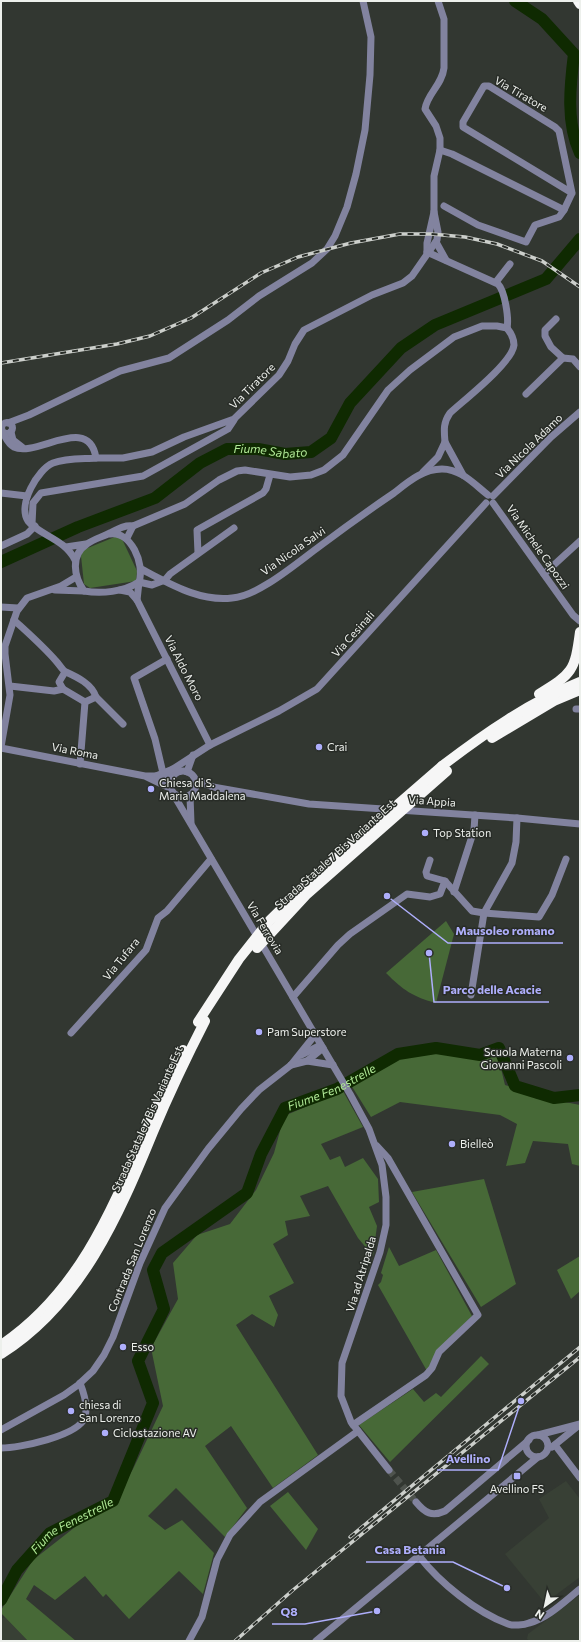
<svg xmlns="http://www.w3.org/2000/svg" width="581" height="1642" font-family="Commissioner,sans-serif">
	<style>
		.built { fill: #384035 }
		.green { fill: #476937 }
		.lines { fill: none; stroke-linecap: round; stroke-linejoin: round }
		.river { stroke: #0f2a01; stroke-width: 12 }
		.minor-tunnel { stroke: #4e534d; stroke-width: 7; stroke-dasharray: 7 3.5; stroke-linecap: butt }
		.minor { stroke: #82839f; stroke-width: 7 }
		.highway { stroke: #f6f6f6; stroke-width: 10 }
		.rail-casing { stroke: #cccfcb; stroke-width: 3.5 }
		.rail { stroke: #282c27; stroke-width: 2; stroke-dasharray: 6; stroke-linecap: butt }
		.highway-bridge { stroke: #f6f6f6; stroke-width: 10 }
		.poi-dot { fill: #aeaefb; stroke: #282c27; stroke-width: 1.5 }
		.labels { text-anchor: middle; stroke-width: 3; stroke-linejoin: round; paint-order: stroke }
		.street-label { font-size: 11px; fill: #edf0ec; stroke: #282c27 }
		.poi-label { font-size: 11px; fill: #edf0ec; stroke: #282c27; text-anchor: start }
		.water-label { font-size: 12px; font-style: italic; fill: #b0e896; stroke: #282c27 }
		.leader { fill: none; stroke: #aeaefb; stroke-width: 1.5 }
		.callout-dot { fill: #aeaefb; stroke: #282c27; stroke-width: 1.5 }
		.callout-label { font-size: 12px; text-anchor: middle; font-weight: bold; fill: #aeaefb; stroke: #282c27; stroke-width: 3; stroke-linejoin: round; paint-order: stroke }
	</style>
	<rect width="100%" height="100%" fill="#323731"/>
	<g class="built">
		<path d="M566 1481 580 1499V1577L545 1603 505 1554 549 1518 539 1499Z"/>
		<path d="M580 1595V1641H530L527 1639 528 1634Z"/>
		<path d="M5 1617 28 1641H1V1619Z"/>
	</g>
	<g class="green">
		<path d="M117 536 122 539 137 571 136 581 90 588 84 584 81 556 83 550Z"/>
		<path d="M446 921 454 934 436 1003C413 997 403 990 386 973Z"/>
		<path d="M434 1050 479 1057 497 1052 505 1085 550 1099 580 1105V1166L572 1164 568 1144 533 1141 525 1163 506 1166 517 1124 500 1115 400 1102 371 1117 351 1085 398 1057Z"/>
		<path d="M343 1091 363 1127 321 1144 330 1160 340 1156 345 1167 363 1158 378 1179 379 1202 369 1207 377 1226 373 1256 358 1238 328 1186 300 1196 310 1216 285 1221 288 1235 273 1244 294 1283 269 1296 278 1315 274 1327 252 1314 236 1325 318 1455 273 1488 231 1426 205 1446 247 1508 225 1537 176 1488 148 1516 165 1530 182 1520 214 1553 203 1594 179 1571 129 1619 106 1594 103 1597 85 1576 55 1600 34 1585 26 1599 76 1641H28L1 1613V1610L33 1560 79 1524 112 1506 133 1469 163 1406 151 1348 178 1299 173 1263 197 1235 230 1224 256 1190 274 1153 284 1116Z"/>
		<path d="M484 1179 516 1284 481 1307 412 1192Z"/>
		<path d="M389 1247 399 1266 436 1250 472 1316 436 1352 427 1371 378 1285 381 1282 383 1275 381 1273Z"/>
		<path d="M580 1256V1291L571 1299 557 1270Z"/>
		<path d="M481 1356 489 1364 390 1462 359 1425 413 1389 424 1402 436 1393 441 1397Z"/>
		<path d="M288 1492 318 1529 306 1550 270 1506Z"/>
	</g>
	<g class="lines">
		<g class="river">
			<path d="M515 1 542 19 574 54C570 86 566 123 580 153"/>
			<path id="s1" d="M1 562 78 527 155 498 200 463 227 449H258L285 454 311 452 331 438 350 403 401 348 435 325 546 279 580 239"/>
			<path id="s2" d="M1 1600 17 1570 50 1533 113 1501 153 1403 138 1361 164 1309 153 1270 162 1253 247 1193 261 1154 285 1108 337 1089 398 1054 436 1048 480 1055 499 1048 515 1086 554 1098 580 1095"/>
		</g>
		<path class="minor-tunnel" d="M389 1470 416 1502"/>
		<g class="minor">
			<path d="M440 150 452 154 564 210 559 217 535 225 526 242 478 225 444 206"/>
			<path d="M564 210 572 193 463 127V122L484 86H489L555 127 559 131 572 193"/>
			<path d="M436 242 446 260"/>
			<path d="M427 252V243L434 212V176L440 150V138L436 126 425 109C427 94 442 85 444 68V19L438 1"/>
			<path d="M427 252 498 284C505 291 509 319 507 328"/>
			<path d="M496 282 510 264"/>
			<path d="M556 319 545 330V336L551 347 563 358 573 359 580 367"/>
			<path d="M526 394 563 358"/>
			<circle cx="7" cy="428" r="5.5"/>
			<path d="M8 423 29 415 120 371 169 358 228 320 259 296 312 263 327 249 335 236 347 207 356 174 365 130 370 75 371 37 363 1"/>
			<path d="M11 432 13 440 22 447"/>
			<path d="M3 433C6 438 8 444 14 447 36 458 89 413 96 458 83 459 66 458 53 463 38 469 17 505 28 521 39 535 65 539 75 560"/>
			<path d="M445 442C444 430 443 423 450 413 464 400 512 363 514 345 514 339 511 333 507 328"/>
			<path d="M96 458H123L152 452 184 437 234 419 279 375 288 361 295 344 304 330 372 295 403 283 412 276 437 240 438 232 434 212"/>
			<path d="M423 472 438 457 445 442 463 475"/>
			<path d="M1 493 27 496"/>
			<path d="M493 496 551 437 580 412"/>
			<path d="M493 503 573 615 580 621"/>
			<path d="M32 524 33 503 41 493 143 476 228 429 234 420"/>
			<path d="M109 534C131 530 145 564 139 582 124 592 101 594 84 591 74 577 70 555 87 544 94 539 102 537 110 533 118 529 124 525 133 526"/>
			<path d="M127 538 133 526 185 504 219 480 237 471 245 470 290 477 311 475 324 470 343 455 388 390 410 370 454 337 482 326H497L507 328"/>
			<path d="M1 546 27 534 35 526"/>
			<path d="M66 547 86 544"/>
			<path d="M198 553 197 530 263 493 266 489 270 475"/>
			<path d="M141 569C169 583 199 602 232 598 259 596 298 562 320 546 344 528 369 510 394 493 408 482 423 469 442 469 461 469 474 484 488 495"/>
			<path d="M544 574 580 541"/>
			<path d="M165 580 170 574 234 528"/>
			<path d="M55 590 84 591"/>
			<path d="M120 590 130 592 137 600 210 745"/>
			<path d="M137 600 139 582 152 585 165 580"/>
			<path d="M1 607 18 608"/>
			<path d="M14 620C28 633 43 646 56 661 59 664 63 671 66 672 77 677 92 684 96 697L123 724"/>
			<path d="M65 672 59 682 63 689 85 702 96 697"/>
			<path d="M10 686 54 691 63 689"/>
			<path d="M576 709H580"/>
			<path d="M1 747 10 695 5 654V646L17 611 27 598 61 586 76 577"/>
			<path d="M1 748 145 776H173V769"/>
			<path d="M80 764 85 702"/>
			<circle cx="183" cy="784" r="13"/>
			<path d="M187 772 193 755"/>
			<path d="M163 773 155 739 134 678 167 659"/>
			<path d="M156 776 173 769 210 745 279 711 317 689 486 503"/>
			<path d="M147 777 170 788"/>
			<path d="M196 780 213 787 309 804 517 818 580 824"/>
			<path d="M172 792 350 1094 369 1129 382 1165 386 1197V1225L380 1252 342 1363 341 1396 351 1422 389 1470"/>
			<path d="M190 796 191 823"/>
			<path d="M430 860 426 872 427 876 445 881 472 911 484 913 539 917 552 895 566 859"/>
			<path d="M454 892 474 830 475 815"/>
			<path d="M471 995 484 913 512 863 516 842 517 818"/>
			<path d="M293 997 338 945 350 934 407 894 430 897 440 894 445 881"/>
			<path d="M71 1033 146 950 158 918 167 911 211 859"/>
			<path d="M301 1055 321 1045"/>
			<path d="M307 1061 333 1065"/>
			<path d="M291 1065 307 1061 323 1048"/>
			<path d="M353 1425 426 1375 432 1368 439 1352 478 1315 388 1158 377 1146"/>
			<path d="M1 1430 64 1395 78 1385 93 1371 104 1355 113 1337 140 1263 165 1208 208 1149 241 1109 259 1090 291 1065 315 1035"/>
			<path d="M538 1435 580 1424"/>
			<circle cx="537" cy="1446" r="11"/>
			<path d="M555 1445 580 1478"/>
			<path d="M552 1447 578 1426"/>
			<path d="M1 1448C19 1448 79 1436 85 1417 88 1406 84 1393 80 1383"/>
			<path d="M416 1502C425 1513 432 1517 445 1511L529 1440"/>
			<path d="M419 1556C440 1583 476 1612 508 1624 513 1626 524 1625 529 1623 548 1618 565 1601 580 1589"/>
			<path d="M189 1641 202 1617 217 1560 230 1535 260 1502 358 1431"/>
			<path d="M316 1641 538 1457"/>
		</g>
		<g class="highway">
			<path d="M578 1 580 4"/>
			<path d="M539 694C572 674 575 671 580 632"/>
			<path d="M492 738 554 701 580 690"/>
			<path d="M442 766C485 733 530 702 580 682"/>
			<path d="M1 1345C104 1276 129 1153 183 1050"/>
			<path d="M1 1354C81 1304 119 1215 153 1132 169 1094 186 1058 205 1021"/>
		</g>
		<g class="rail-casing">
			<g id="rail">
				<path d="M1 363 117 344 150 336 191 318 261 273 298 257 351 243 400 234H431L465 237 497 244 542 261 580 287"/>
				<path d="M350 1537 580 1347"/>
				<path d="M235 1641 293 1590 580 1357"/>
			</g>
		</g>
		<use href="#rail" class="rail"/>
		<g class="highway-bridge">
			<path d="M257 948 306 895 447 771"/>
			<path d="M198 1022 239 959 270 920 313 878 442 766"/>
		</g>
	</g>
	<g class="poi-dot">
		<circle cx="319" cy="747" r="4"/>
		<circle cx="151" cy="789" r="4"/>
		<circle cx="425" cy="833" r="4"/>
		<circle cx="259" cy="1032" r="4"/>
		<circle cx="570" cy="1058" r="4"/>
		<circle cx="452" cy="1144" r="4"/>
		<circle cx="123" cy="1347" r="4"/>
		<circle cx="71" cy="1411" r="4"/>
		<circle cx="105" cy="1433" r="4"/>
		<rect x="513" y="1472" width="8" height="8" rx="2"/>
	</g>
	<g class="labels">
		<g class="street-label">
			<text transform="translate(521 94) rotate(30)" y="4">Via Tiratore</text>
			<text transform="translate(252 386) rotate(-45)" y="4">Via Tiratore</text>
			<text transform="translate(529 446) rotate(-44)" y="4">Via Nicola Adamo</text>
			<text transform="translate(538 547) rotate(55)" y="4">Via Michele Capozzi</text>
			<text transform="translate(293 551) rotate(-35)" y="4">Via Nicola Salvi</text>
			<text transform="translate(353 634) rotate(-48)" y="4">Via Cesinali</text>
			<text transform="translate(184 668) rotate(63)" y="4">Via Aldo Moro</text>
			<text transform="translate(75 751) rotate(11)" y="4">Via Roma</text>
			<text transform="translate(432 801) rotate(4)" y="4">Via Appia</text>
			<text transform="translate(335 854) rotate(-42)" y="4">Strada Statale 7 Bis Variante Est</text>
			<text transform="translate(265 928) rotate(59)" y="4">Via Ferrovia</text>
			<text transform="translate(121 959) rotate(-51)" y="4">Via Tufara</text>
			<text transform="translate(147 1119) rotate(-66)" y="4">Strada Statale 7 Bis Variante Est</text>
			<text transform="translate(132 1260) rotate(-68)" y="4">Contrada San Lorenzo</text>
			<text transform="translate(361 1274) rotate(-73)" y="4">Via ad Atripalda</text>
		</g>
		<g class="poi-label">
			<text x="327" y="751">Crai</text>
			<text x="159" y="787">Chiesa di S.<tspan x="159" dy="13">Maria Maddalena</tspan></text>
			<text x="433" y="837">Top Station</text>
			<text x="267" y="1036">Pam Superstore</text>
			<text x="562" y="1056" text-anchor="end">Scuola Materna<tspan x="562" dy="13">Giovanni Pascoli</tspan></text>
			<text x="460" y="1148">Bielleò</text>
			<text x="131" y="1351">Esso</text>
			<text x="79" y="1409">chiesa di<tspan x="79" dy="13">San Lorenzo</tspan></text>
			<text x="113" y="1437">Ciclostazione AV</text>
			<text x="517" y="1493" text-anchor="middle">Avellino FS</text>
		</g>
		<g class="water-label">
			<text dy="4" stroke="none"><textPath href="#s1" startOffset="298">Fiume Sabato</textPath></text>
			<text dy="4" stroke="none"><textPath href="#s2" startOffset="671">Fiume Fenestrelle</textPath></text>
			<text dy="4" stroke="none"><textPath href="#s2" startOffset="106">Fiume Fenestrelle</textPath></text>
		</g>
	</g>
	<path class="leader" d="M387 896L448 943H563M429 953L434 1002H549M521 1401L498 1470H437M507 1588L453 1562H366M377 1611L305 1624H272"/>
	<g class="callout-dot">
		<circle cx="387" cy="896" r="4"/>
		<circle cx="429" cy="953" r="4"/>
		<circle cx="521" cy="1401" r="4"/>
		<circle cx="507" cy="1588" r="4"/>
		<circle cx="377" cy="1611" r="4"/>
	</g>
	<g class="callout-label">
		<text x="505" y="935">Mausoleo romano</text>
		<text x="492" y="994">Parco delle Acacie</text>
		<text x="468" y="1463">Avellino</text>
		<text x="410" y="1554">Casa Betania</text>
		<text x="289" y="1616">Q8</text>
	</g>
	<rect width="581" height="1642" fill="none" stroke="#edf0ec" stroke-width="4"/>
	<g transform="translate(545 1606) rotate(213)" stroke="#282c27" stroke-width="3" paint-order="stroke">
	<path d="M0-3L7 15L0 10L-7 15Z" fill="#edf0ec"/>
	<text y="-6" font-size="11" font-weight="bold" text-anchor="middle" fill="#edf0ec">N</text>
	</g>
</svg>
